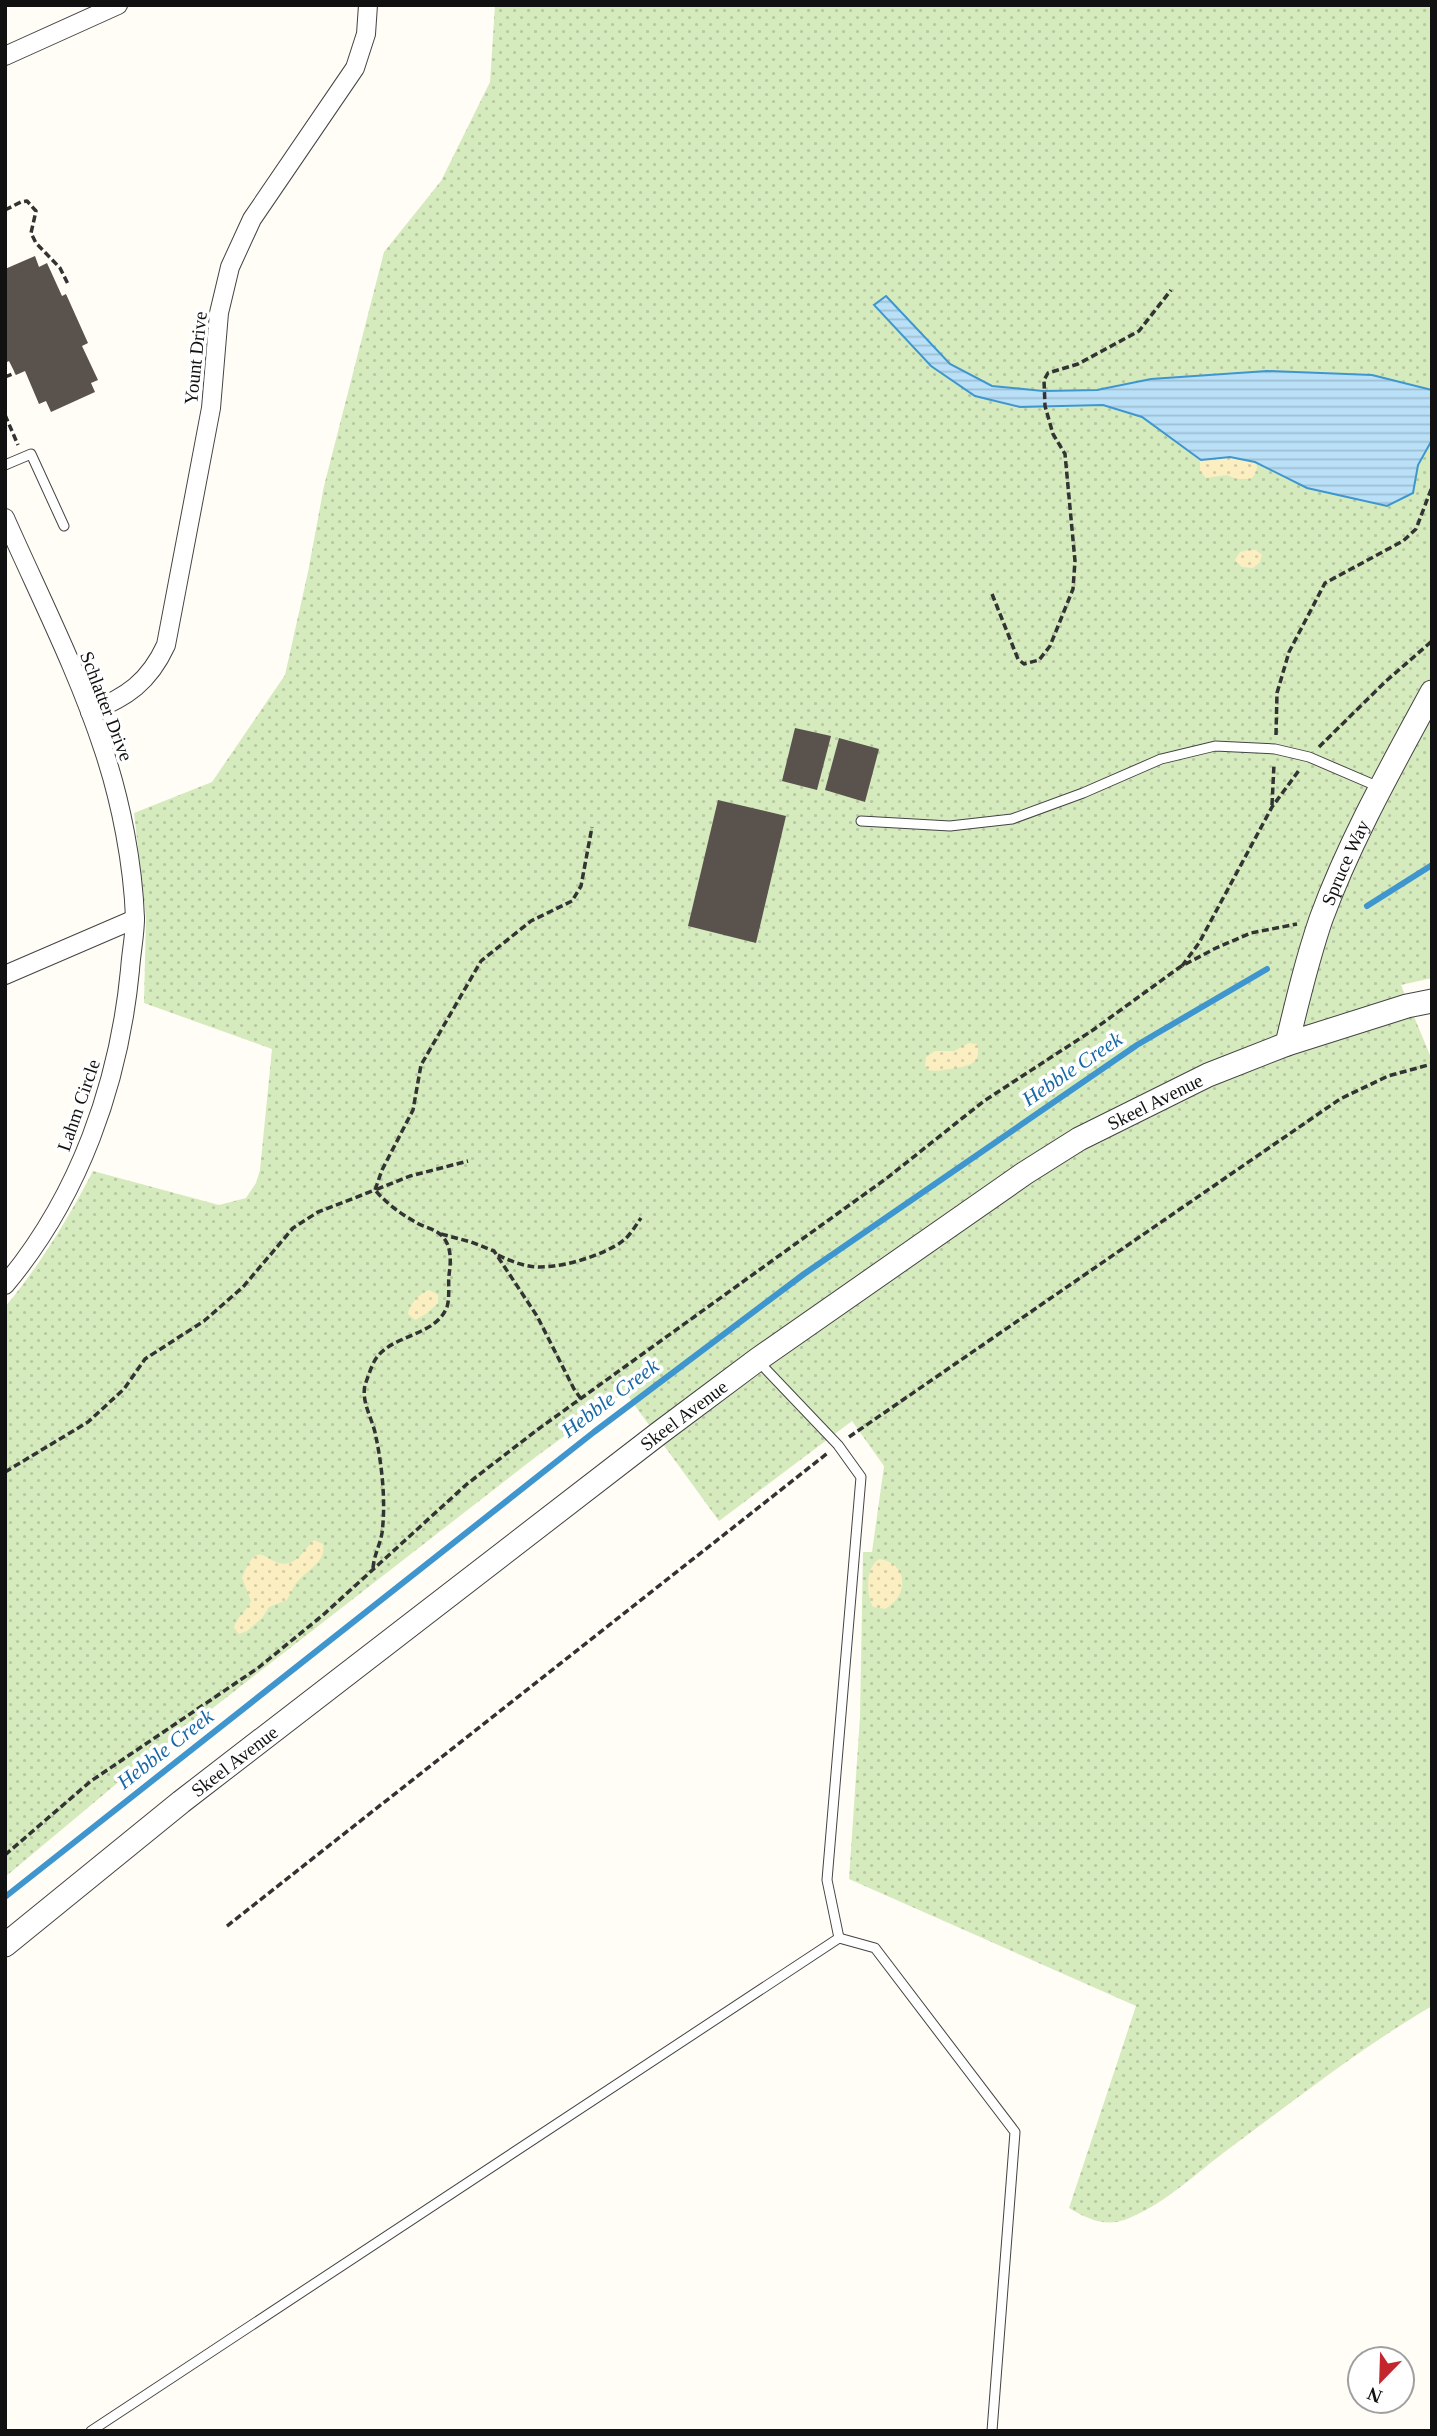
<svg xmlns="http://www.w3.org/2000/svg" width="1437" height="2436" font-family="'Times New Roman',serif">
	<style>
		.grass { fill: url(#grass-dots) }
		.sand { fill: url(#sand-dots) }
		.water { fill: url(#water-rules); stroke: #3f96cf; stroke-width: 2 }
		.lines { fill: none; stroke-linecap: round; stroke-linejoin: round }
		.stream { stroke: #3f96cf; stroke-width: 6 }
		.building { fill: #5a524d }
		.service-casing { stroke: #444; stroke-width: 11 }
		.minor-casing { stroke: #444; stroke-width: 20 }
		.tertiary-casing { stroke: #444; stroke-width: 25 }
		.path { stroke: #333; stroke-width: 3.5; stroke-dasharray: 7 3.5; stroke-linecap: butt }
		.service { stroke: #fff; stroke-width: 9 }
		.minor { stroke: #fff; stroke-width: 18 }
		.tertiary { stroke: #fff; stroke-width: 23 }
		.labels { text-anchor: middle; stroke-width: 7; stroke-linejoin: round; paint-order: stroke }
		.street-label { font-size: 19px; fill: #111; stroke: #fff }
		.water-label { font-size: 21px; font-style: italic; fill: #1768a6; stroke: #fff }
	</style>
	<defs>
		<pattern id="grass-dots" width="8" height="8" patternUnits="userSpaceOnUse" patternTransform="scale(1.75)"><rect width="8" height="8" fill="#d5ebbd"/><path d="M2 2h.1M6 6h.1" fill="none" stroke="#b6c8a1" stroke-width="1.8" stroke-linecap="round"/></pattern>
		<pattern id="sand-dots" width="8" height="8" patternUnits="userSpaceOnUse" patternTransform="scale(1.75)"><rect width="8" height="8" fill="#fbeec1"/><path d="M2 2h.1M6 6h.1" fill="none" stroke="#d6cba5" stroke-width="1.8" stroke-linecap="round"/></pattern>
		<pattern id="water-rules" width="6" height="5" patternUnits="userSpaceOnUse" patternTransform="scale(1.75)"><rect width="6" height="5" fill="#b9e0f7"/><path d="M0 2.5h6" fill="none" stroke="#9ebfd3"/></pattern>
	</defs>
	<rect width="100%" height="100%" fill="#fffdf5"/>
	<path class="grass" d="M495 5H1432V978L1401 985 1432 1060V2006C1362 2047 1296 2099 1230 2148 1197 2172 1163 2206 1124 2220 1104 2227 1086 2218 1069 2208L1136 2006 849 1879 860 1717 863 1552H872L884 1466 852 1421 719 1521 625 1392 537 1456 133 1770 5 1877V1307C40 1265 68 1219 93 1171L219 1205 246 1198 256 1183 260 1170 272 1049 144 1003 146 918 134 813 212 782 285 675 308 572 324 486 384 252 441 181 490 82Z"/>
	<g class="sand">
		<path d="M1238 457 1254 461 1257 466 1256 473 1251 479H1236L1227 475 1206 478 1200 471V461L1205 458Z"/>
		<path d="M1248 550H1256L1262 555 1260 562 1253 568 1242 567 1235 560 1240 552Z"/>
		<path d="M969 1043 977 1044C983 1066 965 1066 950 1069 941 1070 936 1072 928 1070L925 1066 926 1057 935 1051H954Z"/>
		<path d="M429 1290 438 1295V1303L426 1314 415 1320 408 1314C409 1304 420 1293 429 1290Z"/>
		<path d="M314 1540 323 1544C326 1562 309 1569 299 1580 293 1585 291 1594 287 1600L269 1607 262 1618 247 1631 239 1634 234 1628C237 1616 246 1612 251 1601L242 1578C260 1532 266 1569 289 1563 298 1561 307 1547 314 1540Z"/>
		<path d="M879 1559C909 1563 909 1596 885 1609L873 1607C866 1594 865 1568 879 1559Z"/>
	</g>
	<path class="water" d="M886 296 950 364 992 386 1043 391 1097 390 1151 379 1267 371 1372 375 1432 390V440L1418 465 1413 493 1387 506 1307 488 1255 462 1230 457 1201 460 1142 417 1103 405 1020 407 975 396 931 366 874 305Z"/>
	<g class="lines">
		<g class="stream">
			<path d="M1367 906 1432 865"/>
			<path d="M5 1897 594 1432 804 1274 1137 1045 1267 969"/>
		</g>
	</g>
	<g class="building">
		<path d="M35 256 39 267 47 263 62 296 66 294 88 343 82 346 98 380 91 383 95 392 51 412 46 401 39 404 25 371 16 375 9 361 5 363V269Z"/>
		<path d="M795 728 831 736 817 790 782 781Z"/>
		<path d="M839 738 879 749 865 802 825 790Z"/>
		<path d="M718 800 786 816 756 943 688 926Z"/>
	</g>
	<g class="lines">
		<g class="service-casing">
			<g id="service">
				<path d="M5 465 31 454 64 526"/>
				<path d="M861 821 950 826 1012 819 1083 793 1161 759 1215 746 1275 749 1309 757 1379 787"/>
				<path d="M758 1361 838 1445 861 1477 827 1880 839 1938"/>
				<path d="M91 2431 839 1938 875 1948 1015 2132 992 2431"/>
			</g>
		</g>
		<g class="minor-casing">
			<g id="minor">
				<path d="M5 56 118 5"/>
				<path d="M5 518C39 595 78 671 104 751 121 802 133 864 135 918 135 935 131 953 130 970 119 1084 79 1197 5 1285"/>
				<path d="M90 712C127 697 149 682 166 645L211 408 219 313 230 267 252 219 355 68 366 34 368 5"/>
				<path d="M5 975 135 919"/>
			</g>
		</g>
		<g class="tertiary-casing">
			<g id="tertiary">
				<path id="s1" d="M1287 1044C1297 1002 1307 960 1321 919 1350 840 1392 766 1432 692"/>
				<path id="s2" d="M5 1945 181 1802 658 1434 757 1360 1025 1173 1079 1139 1208 1075 1287 1044 1407 1006 1432 1001"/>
			</g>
		</g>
		<g class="path">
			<path d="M5 210 21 202 27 201 36 211 31 233 36 243 60 268 69 286"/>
			<path d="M5 377 15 373"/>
			<path d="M5 415 18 445"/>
			<path d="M992 594 1018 659 1024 664 1039 660 1050 646 1073 589 1075 561 1065 454 1053 434 1045 406 1044 380 1048 373 1078 364 1139 331 1171 290"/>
			<path d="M1276 735 1277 693 1289 652 1325 583 1403 541 1416 529 1432 487"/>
			<path d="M1319 747 1385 682 1432 641"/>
			<path d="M1272 805 1274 764"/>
			<path d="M1182 966 1199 943 1272 807 1300 769"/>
			<path d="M441 1234 471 1242 494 1251 537 1316 574 1389 581 1399"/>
			<path d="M498 1255C508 1260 518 1264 529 1266 554 1271 604 1256 624 1240 631 1234 636 1225 641 1218"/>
			<path d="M849 1437 1340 1099 1388 1076 1432 1064"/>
			<path d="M5 1472 88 1422 124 1389 145 1359 204 1321 243 1287 293 1228 318 1212 375 1190 382 1170 413 1110 421 1065 481 961 531 921 572 901 581 886 592 827"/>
			<path d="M373 1568C374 1555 380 1545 382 1533 386 1502 382 1466 376 1437 373 1419 361 1403 365 1385 368 1377 371 1367 375 1360 391 1334 435 1337 447 1307 450 1297 448 1285 449 1275 451 1261 452 1245 441 1235 435 1229 424 1227 417 1223 401 1214 387 1204 375 1190L410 1176 468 1161"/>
			<path d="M5 1855 91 1781 258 1668 323 1615 467 1484 537 1430 887 1178 984 1101 1093 1030 1180 967 1216 948 1251 933 1297 924"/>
			<path d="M227 1926 829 1452"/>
		</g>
		<use href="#service" class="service"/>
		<use href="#minor" class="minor"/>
		<use href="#tertiary" class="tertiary"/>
	</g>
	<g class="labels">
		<g class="street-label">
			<text transform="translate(195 358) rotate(-84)" y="7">Yount Drive</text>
			<text transform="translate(107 706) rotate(69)" y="7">Schlatter Drive</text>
			<text dy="7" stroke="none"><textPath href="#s1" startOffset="191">Spruce Way</textPath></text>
			<text dy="7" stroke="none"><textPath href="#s2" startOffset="1428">Skeel Avenue</textPath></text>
			<text transform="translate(78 1105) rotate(-71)" y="7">Lahm Circle</text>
			<text dy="7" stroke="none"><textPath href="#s2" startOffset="861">Skeel Avenue</textPath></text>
			<text dy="7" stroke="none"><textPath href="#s2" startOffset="294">Skeel Avenue</textPath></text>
		</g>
		<g class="water-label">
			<text transform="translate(1072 1069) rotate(-34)" y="7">Hebble Creek</text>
			<text transform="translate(610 1398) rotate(-37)" y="7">Hebble Creek</text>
			<text transform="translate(165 1749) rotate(-38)" y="7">Hebble Creek</text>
		</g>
	</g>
	<rect width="1437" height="2436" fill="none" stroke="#111111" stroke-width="14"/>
	<g transform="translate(1381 2380) rotate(203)"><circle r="33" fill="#ffffff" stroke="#a0a0a0" stroke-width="2"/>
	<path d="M0-5L12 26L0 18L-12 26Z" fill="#c4262e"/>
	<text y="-10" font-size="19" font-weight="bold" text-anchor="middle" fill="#111111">N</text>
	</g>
</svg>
